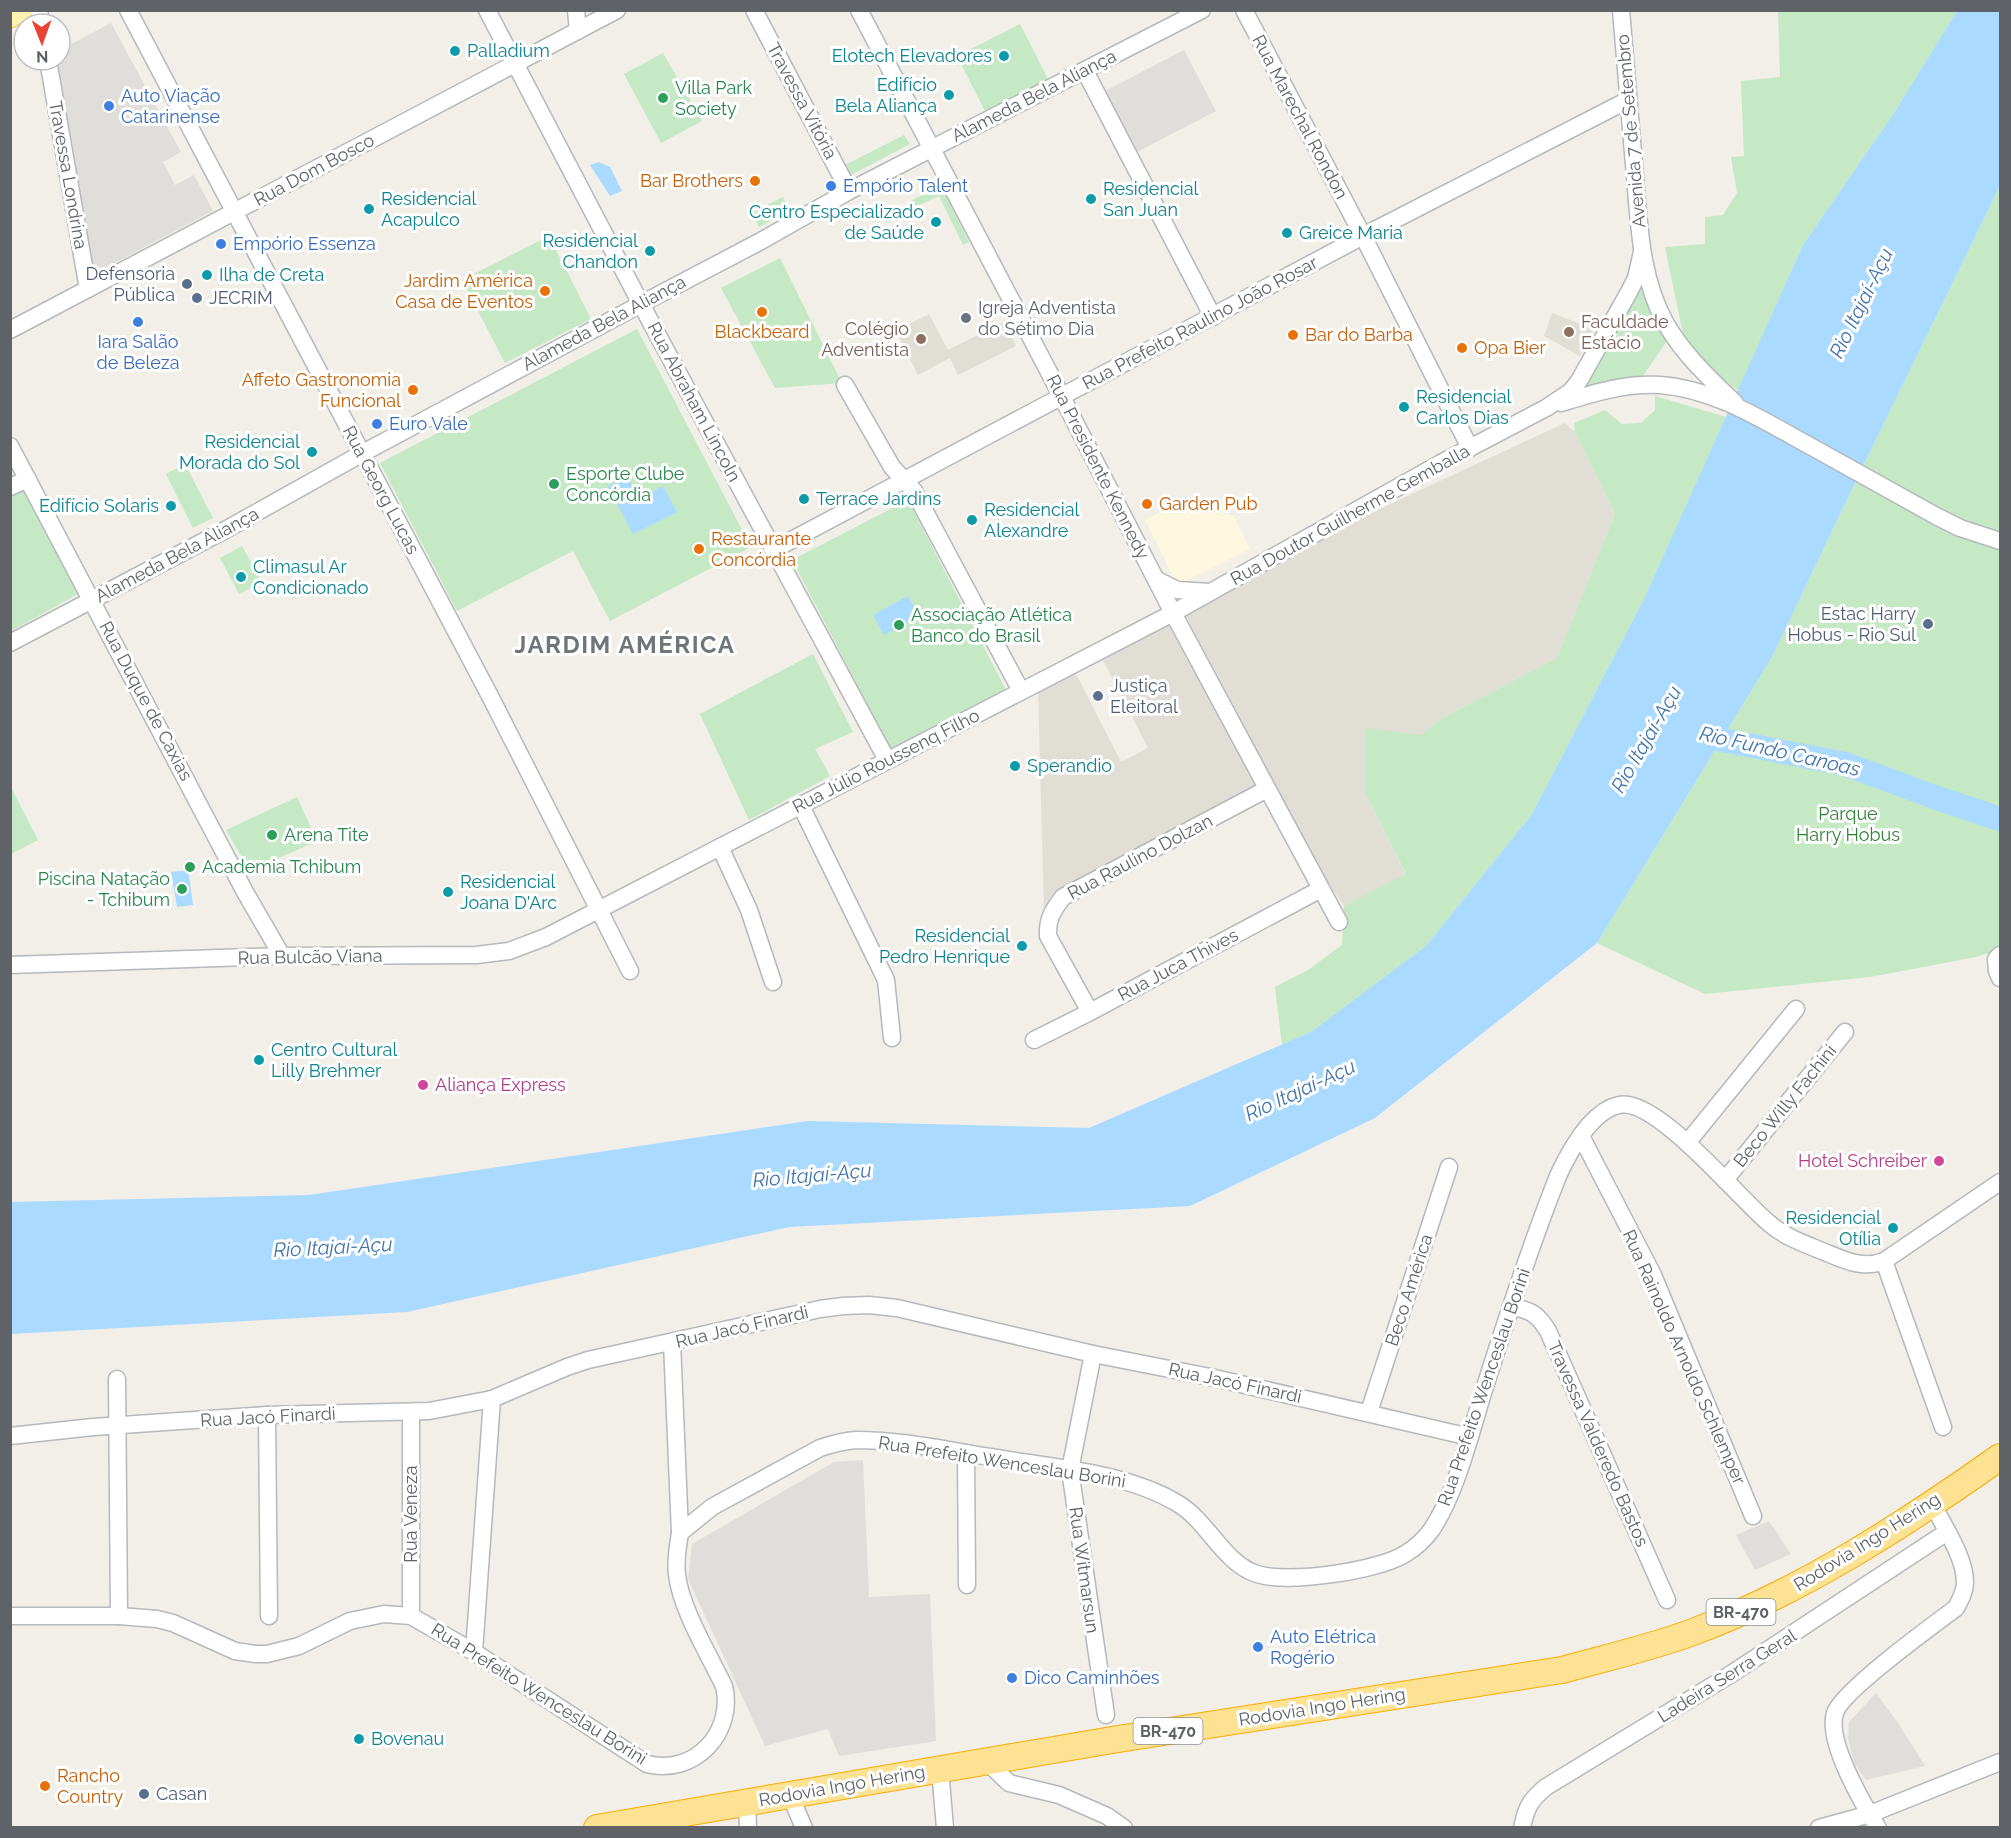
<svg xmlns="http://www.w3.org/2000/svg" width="2011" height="1838" font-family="Raleway,sans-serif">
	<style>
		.commercial { fill: #fef7e0 }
		.industrial { fill: #e0deda }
		.education { fill: #e1ded6 }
		.green { fill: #c5e8c5 }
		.water { fill: #aadaff }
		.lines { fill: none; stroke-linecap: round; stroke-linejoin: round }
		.river { stroke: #aadaff; stroke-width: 24 }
		.minor-casing { stroke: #b5b8bc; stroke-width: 19 }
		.major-casing { stroke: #f2c960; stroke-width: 23 }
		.highway-casing { stroke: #f9ab00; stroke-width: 28 }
		.minor { stroke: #fff; stroke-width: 16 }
		.major { stroke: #fff2af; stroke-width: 21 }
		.highway { stroke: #fde293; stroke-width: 26 }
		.culture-dot { fill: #0f9aa8; stroke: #fff; stroke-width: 2 }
		.leisure-dot { fill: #2e9e5b; stroke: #fff; stroke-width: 2 }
		.shop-dot { fill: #3f7fe0; stroke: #fff; stroke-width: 2 }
		.food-dot { fill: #e8710a; stroke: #fff; stroke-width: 2 }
		.service-dot { fill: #5c6f8a; stroke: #fff; stroke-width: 2 }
		.worship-dot { fill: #6b7280; stroke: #fff; stroke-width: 2 }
		.education-dot { fill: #8d6e63; stroke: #fff; stroke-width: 2 }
		.hotel-dot { fill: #d1479c; stroke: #fff; stroke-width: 2 }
		.labels { text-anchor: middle; stroke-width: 6; stroke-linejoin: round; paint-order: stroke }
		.shield { fill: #fff; stroke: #8f9295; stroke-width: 1.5 }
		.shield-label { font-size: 16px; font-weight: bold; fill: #5f6368 }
		.culture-label { font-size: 18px; fill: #0d838f; stroke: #fff; text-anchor: start }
		.leisure-label { font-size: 18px; fill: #27864d; stroke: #fff; text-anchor: start }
		.shop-label { font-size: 18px; fill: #366cbe; stroke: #fff; text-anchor: start }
		.street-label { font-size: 18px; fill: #5f6368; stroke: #fff }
		.food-label { font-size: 18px; fill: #c56008; stroke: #fff; text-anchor: start }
		.service-label { font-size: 18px; fill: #4e5e75; stroke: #fff; text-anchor: start }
		.worship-label { font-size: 18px; fill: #5b616d; stroke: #fff; text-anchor: start }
		.education-label { font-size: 18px; fill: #785e54; stroke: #fff; text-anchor: start }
		.park-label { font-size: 18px; fill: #348238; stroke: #fff }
		.hotel-label { font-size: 18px; fill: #b23c85; stroke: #fff; text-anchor: start }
		.water-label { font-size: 20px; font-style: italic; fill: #4174aa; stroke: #fff }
		.district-label { font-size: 24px; font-weight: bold; letter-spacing: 1.5px; fill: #70757a; stroke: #fff }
	</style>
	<rect width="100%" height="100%" fill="#f1efe8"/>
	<path class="commercial" d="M1181 501 1234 516 1250 549 1184 582 1179 581 1173 577 1145 520Z"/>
	<g class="industrial">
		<path d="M111 23 181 152 163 162 175 185 194 175 213 211 90 276 55 60H60V50Z"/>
		<path d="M1184 50 1216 111 1137 152 1105 91Z"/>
		<path d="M863 1460 869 1597 930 1594 936 1741 839 1756 828 1729 765 1746 688 1579 692 1544 834 1462Z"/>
		<path d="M1769 1521 1791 1554 1755 1570 1736 1535Z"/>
		<path d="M1876 1693 1898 1723 1925 1766 1866 1780 1854 1763 1848 1739 1849 1722Z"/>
	</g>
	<g class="education">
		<path d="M1552 313 1594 329 1580 356 1544 336Z"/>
		<path d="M929 314 948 350 1004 322 1016 346 958 375 950 358 918 375 896 331Z"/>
		<path d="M1565 423 1575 432 1615 514 1557 658 1442 718 1421 735 1366 794 1406 875 1344 906 1326 880 1184 613 1356 520Z"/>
		<path d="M1169 620 1256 786 1044 913 1038 689 1074 670 1121 762 1148 748 1101 656Z"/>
	</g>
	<g class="green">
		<path d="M1778 11H1957L1894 113 1803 245 1738 391 1698 358 1683 334 1665 247 1705 244V217L1723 215 1737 193 1731 157 1744 156 1741 81 1780 77Z"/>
		<path d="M1020 24 1051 85 988 117 957 56Z"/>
		<path d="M663 53 702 121 661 143 624 74Z"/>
		<path d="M904 135 910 144 849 176 843 166Z"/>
		<path d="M941 186 969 242 963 245 939 196 913 208 910 201Z"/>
		<path d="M2000 186V949L1976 957 1870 977 1705 994 1597 943 1772 657 1862 468Z"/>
		<path d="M783 197 790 211 759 227 752 213Z"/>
		<path d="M549 236 591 319 505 363 462 280Z"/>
		<path d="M780 258 842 383 775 388 721 288Z"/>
		<path d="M1641 281 1668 339 1641 379 1568 399Z"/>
		<path d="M637 329 751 547 610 621 573 551 457 611 380 463Z"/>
		<path d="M1655 396 1726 417 1644 599 1532 814 1426 946 1311 1032 1282 1045 1275 987 1308 970 1342 945 1344 906 1406 874 1366 794V728L1421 735 1442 718 1557 658 1615 514 1575 432 1574 423 1605 410 1622 424 1641 423 1655 410Z"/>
		<path d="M185 464 213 518 193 528 166 474Z"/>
		<path d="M23 490 78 594 11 631V496Z"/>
		<path d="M908 500 1006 690 891 749 792 560Z"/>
		<path d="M242 546 262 582 239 594 220 558Z"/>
		<path d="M813 654 853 732 815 749 830 776 749 820 700 714Z"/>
		<path d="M10 785 38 840 11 854H10Z"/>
		<path d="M297 797 317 841 250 871 226 830Z"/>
	</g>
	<g class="water">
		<path d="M1957 11H2000V186L1862 468 1772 657 1597 943 1375 1118 1190 1206 789 1227 407 1312 11 1334V1202L309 1195 808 1121 1089 1128 1311 1032 1426 946 1532 814 1644 599 1803 245 1894 113Z"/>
		<path d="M599 162 610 167 622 191 610 196 590 165Z"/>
		<path d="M627 476 639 499 663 486 677 512 633 534 608 486Z"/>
		<path d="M908 596 919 616 884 635 873 615Z"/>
		<path d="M188 870 193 905 177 907 171 872Z"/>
	</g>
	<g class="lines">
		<path class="river" d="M1692 730 1722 740 1845 764 1937 798 2000 819"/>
		<g class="minor-casing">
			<g id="minor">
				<path d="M39 10 41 24"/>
				<path d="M128 10 490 696 630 971"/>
				<path d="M487 10 641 304 887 760"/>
				<path d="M576 10 578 31"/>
				<path d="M754 10 849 191"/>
				<path d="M859 10 1062 397 1173 613 1339 922"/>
				<path d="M1244 10 1363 236 1470 448"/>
				<path d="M1621 10C1625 62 1630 113 1634 165 1639 218 1639 276 1666 324 1684 355 1710 379 1735 403"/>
				<path d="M48 60 88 289"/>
				<path d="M1085 71 1213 317"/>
				<path d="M10 330 617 10"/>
				<path d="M845 385 892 467 914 491 1021 691"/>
				<path d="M1561 403C1594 393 1625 383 1660 385 1715 389 1764 421 1812 447 1853 470 1895 493 1936 516L1960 528 2000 541"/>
				<path d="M10 446 245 892 282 956"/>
				<path d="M10 487 28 479"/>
				<path d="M773 550 1363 236 1628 100"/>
				<path d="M1157 580 1177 590 1210 592"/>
				<path d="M10 643 227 529 361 454 641 304 761 241 849 191 1202 10"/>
				<path d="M801 806 886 980 892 1038"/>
				<path d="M720 847 749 910 773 982"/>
				<path d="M2000 955 1996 959 1997 971 2000 978"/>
				<path d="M10 965 282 956 476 955 509 951 546 937 1173 613 1441 463 1546 408 1570 392 1579 381 1629 292 1636 278 1642 252"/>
				<path d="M1090 1012 1048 936C1047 919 1053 910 1063 897L1267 789"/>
				<path d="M1034 1040 1090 1012 1321 889"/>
				<path d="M1581 1136 1653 1275 1753 1516"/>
				<path d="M1687 1143 1796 1009"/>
				<path d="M1725 1180 1845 1032"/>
				<path d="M1884 1261 1943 1427"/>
				<path d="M1511 1306C1531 1311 1537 1313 1548 1331L1667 1600"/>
				<path d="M672 1342 680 1533"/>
				<path d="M1093 1354 1070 1470 1106 1715"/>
				<path d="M117 1379 119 1616"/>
				<path d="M1369 1412 1449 1167"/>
				<path d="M267 1415 269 1616"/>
				<path d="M10 1436 93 1427 267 1415 429 1411 492 1399 567 1367 588 1360 820 1309 843 1306 869 1305 897 1308 1093 1354 1210 1377 1470 1437"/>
				<path d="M966 1453 967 1585"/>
				<path d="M10 1616H119L157 1619 173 1623 235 1651 256 1654H267L299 1646 350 1621 384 1614 411 1616 474 1652 647 1764C695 1776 735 1732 724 1686 709 1655 680 1607 677 1574 675 1560 678 1547 680 1533L712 1507 820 1448C832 1444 844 1441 856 1440 901 1440 946 1450 990 1457 1049 1467 1125 1472 1177 1503 1208 1521 1224 1564 1257 1574 1288 1584 1378 1571 1405 1554 1415 1548 1425 1539 1432 1529 1456 1493 1470 1435 1483 1393 1506 1320 1530 1247 1558 1176 1569 1152 1591 1111 1619 1105 1656 1096 1740 1200 1770 1224 1786 1238 1808 1245 1827 1253 1846 1261 1864 1269 1884 1261L2000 1182"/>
				<path d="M411 1616V1412"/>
				<path d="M474 1652 492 1399"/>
				<path d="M986 1761 1009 1783 1059 1795 1107 1816 1124 1828"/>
				<path d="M940 1769 945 1828"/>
				<path d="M790 1795 804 1828"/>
				<path d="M747 1802 748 1828"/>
				<path d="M1522 1828C1526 1808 1530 1800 1546 1787L1728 1676 1947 1532"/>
				<path d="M1819 1828 1870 1814 2000 1762"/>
				<path d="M1878 1828C1863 1804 1826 1741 1835 1713 1841 1692 1933 1625 1956 1608 1960 1600 1965 1592 1965 1582 1965 1557 1943 1525 1932 1503"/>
			</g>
		</g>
		<g class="major-casing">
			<path id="major" d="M10 17 22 10"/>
		</g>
		<g class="highway-casing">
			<path id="highway" d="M597 1828 1112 1740 1562 1670C1605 1658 1650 1648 1693 1632 1803 1591 1905 1524 2000 1457"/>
		</g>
		<use href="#minor" class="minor"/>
		<use href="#major" class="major"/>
		<use href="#highway" class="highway"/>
	</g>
	<g class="culture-dot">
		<circle cx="455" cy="51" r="6"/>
		<circle cx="1004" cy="56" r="6"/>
		<circle cx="949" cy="95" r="6"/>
		<circle cx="1091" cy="199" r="6"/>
		<circle cx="369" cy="209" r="6"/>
		<circle cx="936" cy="222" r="6"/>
		<circle cx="1287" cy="233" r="6"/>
		<circle cx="650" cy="251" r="6"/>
		<circle cx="207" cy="275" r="6"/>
		<circle cx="1404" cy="407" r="6"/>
		<circle cx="312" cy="452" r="6"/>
		<circle cx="804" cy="499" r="6"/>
		<circle cx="171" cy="506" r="6"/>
		<circle cx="972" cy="520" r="6"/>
		<circle cx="241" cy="577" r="6"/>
		<circle cx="1015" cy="766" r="6"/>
		<circle cx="448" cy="892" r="6"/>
		<circle cx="1022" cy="946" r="6"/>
		<circle cx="259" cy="1060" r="6"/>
		<circle cx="1893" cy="1228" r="6"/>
		<circle cx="359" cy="1739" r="6"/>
	</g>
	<g class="leisure-dot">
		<circle cx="663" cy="98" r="6"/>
		<circle cx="554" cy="484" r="6"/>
		<circle cx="899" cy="625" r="6"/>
		<circle cx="272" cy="835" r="6"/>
		<circle cx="190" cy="867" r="6"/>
		<circle cx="182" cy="889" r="6"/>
	</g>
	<g class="shop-dot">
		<circle cx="109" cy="106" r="6"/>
		<circle cx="831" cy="186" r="6"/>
		<circle cx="221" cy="244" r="6"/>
		<circle cx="138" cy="322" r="6"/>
		<circle cx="377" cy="424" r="6"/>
		<circle cx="1258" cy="1647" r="6"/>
		<circle cx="1012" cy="1678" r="6"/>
	</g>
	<g class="food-dot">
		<circle cx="755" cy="181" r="6"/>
		<circle cx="545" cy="291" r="6"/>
		<circle cx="762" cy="312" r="6"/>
		<circle cx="1293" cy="335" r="6"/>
		<circle cx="1462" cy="348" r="6"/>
		<circle cx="413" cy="390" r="6"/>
		<circle cx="1147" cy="504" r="6"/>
		<circle cx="699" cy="549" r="6"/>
		<circle cx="45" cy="1786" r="6"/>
	</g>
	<g class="service-dot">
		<circle cx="187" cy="284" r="6"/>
		<circle cx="197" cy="298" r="6"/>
		<circle cx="1928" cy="624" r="6"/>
		<circle cx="1098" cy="696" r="6"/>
		<circle cx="144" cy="1794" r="6"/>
	</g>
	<circle class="worship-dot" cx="966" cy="318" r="6"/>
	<g class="education-dot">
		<circle cx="1569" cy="332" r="6"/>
		<circle cx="921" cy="339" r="6"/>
	</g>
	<g class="hotel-dot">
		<circle cx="423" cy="1085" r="6"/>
		<circle cx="1939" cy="1161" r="6"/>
	</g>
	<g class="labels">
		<g class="shield">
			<rect x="1706.5" y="1599" width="69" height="26" rx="4.5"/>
			<rect x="1133.5" y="1718" width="69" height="26" rx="4.5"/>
		</g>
		<g class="shield-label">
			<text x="1741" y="1618">BR-470</text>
			<text x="1168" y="1737">BR-470</text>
		</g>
		<g class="culture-label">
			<text x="467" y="57">Palladium</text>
			<text x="992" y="62" text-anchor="end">Elotech Elevadores</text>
			<text x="937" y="91" text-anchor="end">Edifício<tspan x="937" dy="21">Bela Aliança</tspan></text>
			<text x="1103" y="195">Residencial<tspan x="1103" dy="21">San Juan</tspan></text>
			<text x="381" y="205">Residencial<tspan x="381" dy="21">Acapulco</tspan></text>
			<text x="924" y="218" text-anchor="end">Centro Especializado<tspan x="924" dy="21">de Saúde</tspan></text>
			<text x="1299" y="239">Greice Maria</text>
			<text x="638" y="247" text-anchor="end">Residencial<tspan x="638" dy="21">Chandon</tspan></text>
			<text x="219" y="281">Ilha de Creta</text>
			<text x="1416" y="403">Residencial<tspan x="1416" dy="21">Carlos Dias</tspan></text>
			<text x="300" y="448" text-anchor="end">Residencial<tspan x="300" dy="21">Morada do Sol</tspan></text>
			<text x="816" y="505">Terrace Jardins</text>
			<text x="159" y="512" text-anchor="end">Edifício Solaris</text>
			<text x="984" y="516">Residencial<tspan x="984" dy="21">Alexandre</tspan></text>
			<text x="253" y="573">Climasul Ar<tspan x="253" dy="21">Condicionado</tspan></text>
			<text x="1027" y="772">Sperandio</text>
			<text x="460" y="888">Residencial<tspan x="460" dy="21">Joana D'Arc</tspan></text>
			<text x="1010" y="942" text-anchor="end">Residencial<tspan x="1010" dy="21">Pedro Henrique</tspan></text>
			<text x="271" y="1056">Centro Cultural<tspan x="271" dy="21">Lilly Brehmer</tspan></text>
			<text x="1881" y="1224" text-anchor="end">Residencial<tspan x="1881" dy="21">Otília</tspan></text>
			<text x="371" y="1745">Bovenau</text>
		</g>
		<g class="leisure-label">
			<text x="675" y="94">Villa Park<tspan x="675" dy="21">Society</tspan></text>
			<text x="566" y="480">Esporte Clube<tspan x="566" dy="21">Concórdia</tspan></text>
			<text x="911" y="621">Associação Atlética<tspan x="911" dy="21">Banco do Brasil</tspan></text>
			<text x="284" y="841">Arena Tite</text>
			<text x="202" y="873">Academia Tchibum</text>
			<text x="170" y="885" text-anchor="end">Piscina Natação<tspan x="170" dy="21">- Tchibum</tspan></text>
		</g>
		<g class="shop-label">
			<text x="121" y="102">Auto Viação<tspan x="121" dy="21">Catarinense</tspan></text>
			<text x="843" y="192">Empório Talent</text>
			<text x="233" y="250">Empório Essenza</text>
			<text x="138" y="348" text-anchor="middle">Iara Salão<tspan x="138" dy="21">de Beleza</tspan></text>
			<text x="389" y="430">Euro Vale</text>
			<text x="1270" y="1643">Auto Elétrica<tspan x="1270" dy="21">Rogério</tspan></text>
			<text x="1024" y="1684">Dico Caminhões</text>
		</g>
		<g class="street-label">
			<text transform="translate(1034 96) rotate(-27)" y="6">Alameda Bela Aliança</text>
			<text transform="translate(802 101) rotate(62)" y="6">Travessa Vitória</text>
			<text transform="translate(1300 117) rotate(62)" y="6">Rua Marechal Rondon</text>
			<text transform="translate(1631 131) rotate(-95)" y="6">Avenida 7 de Setembro</text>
			<text transform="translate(314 170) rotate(-28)" y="6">Rua Dom Bosco</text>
			<text transform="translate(68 175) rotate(80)" y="6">Travessa Londrina</text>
			<text transform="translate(604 323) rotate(-28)" y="6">Alameda Bela Aliança</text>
			<text transform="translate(1200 323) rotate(-28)" y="6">Rua Prefeito Raulino João Rosar</text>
			<text transform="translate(694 402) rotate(62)" y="6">Rua Abraham Lincoln</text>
			<text transform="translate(1098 467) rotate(63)" y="6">Rua Presidente Kennedy</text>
			<text transform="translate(381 490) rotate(62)" y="6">Rua Georg Lucas</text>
			<text transform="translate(1350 515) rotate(-29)" y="6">Rua Doutor Guilherme Gemballa</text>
			<text transform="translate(177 555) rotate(-28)" y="6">Alameda Bela Aliança</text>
			<text transform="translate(146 701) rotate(62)" y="6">Rua Duque de Caxias</text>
			<text transform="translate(886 761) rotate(-27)" y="6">Rua Júlio Roussenq Filho</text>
			<text transform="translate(1140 857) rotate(-28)" y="6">Rua Raulino Dolzan</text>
			<text transform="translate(310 957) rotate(-1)" y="6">Rua Bulcão Viana</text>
			<text transform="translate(1178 965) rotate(-28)" y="6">Rua Juca Thives</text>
			<text transform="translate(1785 1106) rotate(-51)" y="6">Beco Willy Fachini</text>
			<text transform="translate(1409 1290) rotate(-72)" y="6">Beco América</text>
			<text transform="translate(742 1327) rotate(-13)" y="6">Rua Jacó Finardi</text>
			<text transform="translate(1684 1357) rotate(66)" y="6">Rua Rainoldo Arnoldo Schlemper</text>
			<text transform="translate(1235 1383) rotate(12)" y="6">Rua Jacó Finardi</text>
			<text transform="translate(1484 1387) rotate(-71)" y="6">Rua Prefeito Wenceslau Borini</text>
			<text transform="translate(268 1417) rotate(-3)" y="6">Rua Jacó Finardi</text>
			<text transform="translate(1598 1444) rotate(66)" y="6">Travessa Valderedo Bastos</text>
			<text transform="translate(1002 1462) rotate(9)" y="6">Rua Prefeito Wenceslau Borini</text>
			<text transform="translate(411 1514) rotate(-90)" y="6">Rua Veneza</text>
			<text transform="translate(1867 1542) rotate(-32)" y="6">Rodovia Ingo Hering</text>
			<text transform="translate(1084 1570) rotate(82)" y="6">Rua Witmarsun</text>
			<text transform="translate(1727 1676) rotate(-32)" y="6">Ladeira Serra Geral</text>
			<text transform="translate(539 1694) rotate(32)" y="6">Rua Prefeito Wenceslau Borini</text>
			<text transform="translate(1322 1707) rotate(-9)" y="6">Rodovia Ingo Hering</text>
			<text transform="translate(842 1786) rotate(-10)" y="6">Rodovia Ingo Hering</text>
		</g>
		<g class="food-label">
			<text x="743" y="187" text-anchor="end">Bar Brothers</text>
			<text x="533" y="287" text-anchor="end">Jardim América<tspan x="533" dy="21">Casa de Eventos</tspan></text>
			<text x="762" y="338" text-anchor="middle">Blackbeard</text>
			<text x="1305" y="341">Bar do Barba</text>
			<text x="1474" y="354">Opa Bier</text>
			<text x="401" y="386" text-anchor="end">Affeto Gastronomia<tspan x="401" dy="21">Funcional</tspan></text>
			<text x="1159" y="510">Garden Pub</text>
			<text x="711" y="545">Restaurante<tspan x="711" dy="21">Concórdia</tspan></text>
			<text x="57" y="1782">Rancho<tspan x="57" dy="21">Country</tspan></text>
		</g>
		<g class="service-label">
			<text x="175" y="280" text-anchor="end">Defensoria<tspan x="175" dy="21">Pública</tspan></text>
			<text x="209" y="304">JECRIM</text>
			<text x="1916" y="620" text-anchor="end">Estac Harry<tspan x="1916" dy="21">Hobus - Rio Sul</tspan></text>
			<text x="1110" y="692">Justiça<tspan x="1110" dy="21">Eleitoral</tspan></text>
			<text x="156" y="1800">Casan</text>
		</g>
		<g class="worship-label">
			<text x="978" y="314">Igreja Adventista<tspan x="978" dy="21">do Sétimo Dia</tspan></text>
		</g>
		<g class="education-label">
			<text x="1581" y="328">Faculdade<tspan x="1581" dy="21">Estácio</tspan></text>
			<text x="909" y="335" text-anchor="end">Colégio<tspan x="909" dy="21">Adventista</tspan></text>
		</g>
		<g class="park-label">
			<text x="1848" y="820">Parque<tspan x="1848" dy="21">Harry Hobus</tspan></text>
		</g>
		<g class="hotel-label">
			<text x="435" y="1091">Aliança Express</text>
			<text x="1927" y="1167" text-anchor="end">Hotel Schreiber</text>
		</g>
		<g class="water-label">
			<text transform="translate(1861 303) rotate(-64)" y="7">Rio Itajaí-Açu</text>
			<text transform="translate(1646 739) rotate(-60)" y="7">Rio Itajaí-Açu</text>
			<text transform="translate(1780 751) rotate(13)" y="7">Rio Fundo Canoas</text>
			<text transform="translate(1300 1090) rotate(-25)" y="7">Rio Itajaí-Açu</text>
			<text transform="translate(812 1175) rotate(-5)" y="7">Rio Itajaí-Açu</text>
			<text transform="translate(333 1247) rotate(-3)" y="7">Rio Itajaí-Açu</text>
		</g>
		<g class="district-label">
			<text x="625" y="653">JARDIM AMÉRICA</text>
		</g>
	</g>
	<rect width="2011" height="1838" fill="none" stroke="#5f6368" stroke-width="24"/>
	<g transform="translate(42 42) rotate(179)"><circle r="28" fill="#ffffff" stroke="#bfc1c3" stroke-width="1.5"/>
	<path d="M0-4.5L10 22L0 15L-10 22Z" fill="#ea4335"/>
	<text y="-9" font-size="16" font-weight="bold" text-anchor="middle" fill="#5f6368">N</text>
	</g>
</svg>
